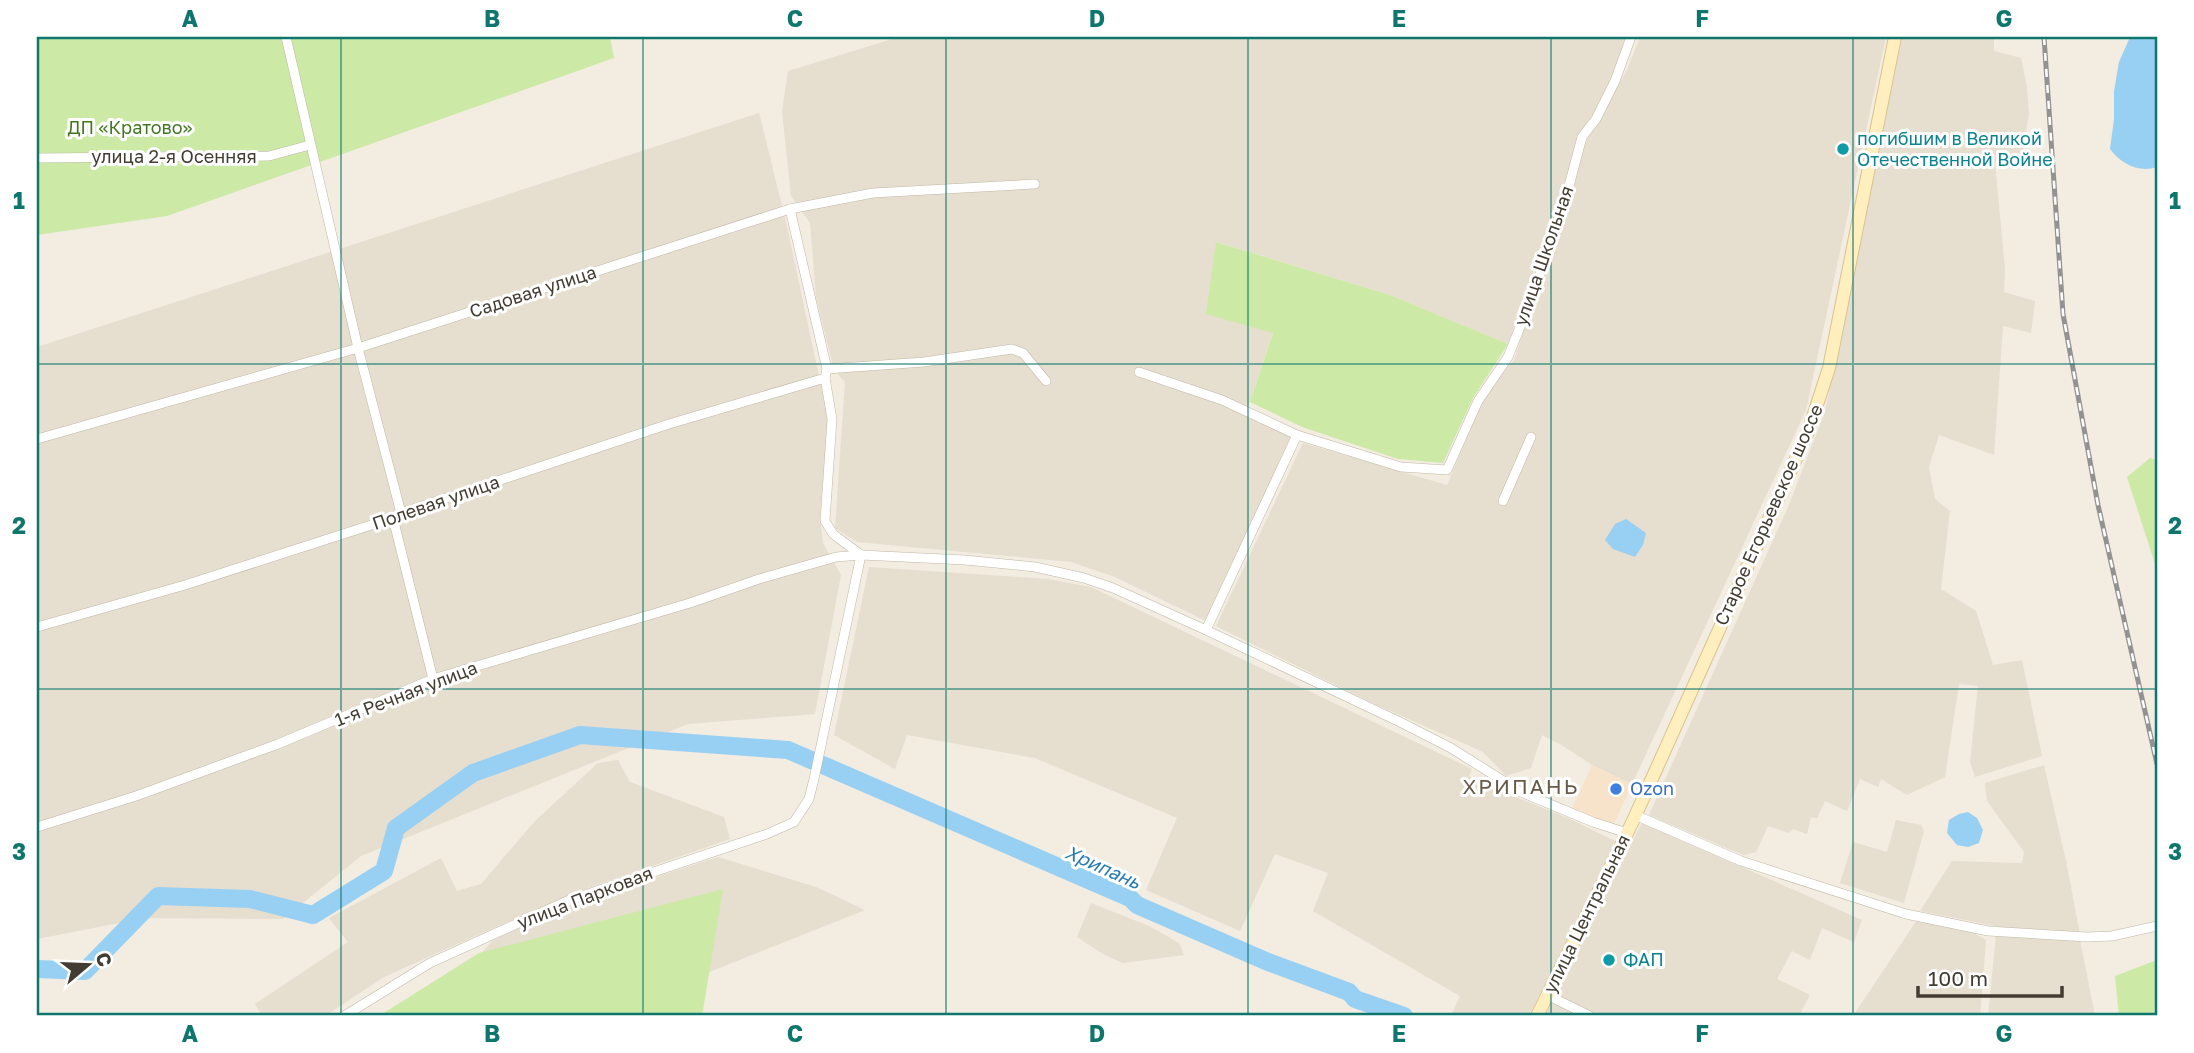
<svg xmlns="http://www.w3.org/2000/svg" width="2194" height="1053" font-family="'Golos Text',sans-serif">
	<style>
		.residential { fill: #e6decf }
		.commercial { fill: #f6e3c9 }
		.green { fill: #cceaa6 }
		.water { fill: #98d0f4 }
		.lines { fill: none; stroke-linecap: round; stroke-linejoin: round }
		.river { stroke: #98d0f4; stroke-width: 18 }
		.minor-casing { stroke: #c0b7a6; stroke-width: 10 }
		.secondary-casing { stroke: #d8c38f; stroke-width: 14 }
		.minor { stroke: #fff; stroke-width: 9 }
		.secondary { stroke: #ffeebe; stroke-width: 12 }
		.rail-casing { stroke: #929292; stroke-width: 5 }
		.rail { stroke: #fff; stroke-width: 2.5; stroke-dasharray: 8; stroke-linecap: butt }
		.grid { fill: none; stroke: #0f766e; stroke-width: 2; stroke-opacity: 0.55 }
		.culture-dot { fill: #0f9aa8; stroke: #fff; stroke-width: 2.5 }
		.shop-dot { fill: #3f7fe0; stroke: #fff; stroke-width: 2.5 }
		.labels { text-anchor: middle; stroke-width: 6; stroke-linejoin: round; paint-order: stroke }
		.park-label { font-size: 18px; fill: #472; stroke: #fff }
		.culture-label { font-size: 18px; fill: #0d838f; stroke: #fff; text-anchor: start }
		.street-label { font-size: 18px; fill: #433c32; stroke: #fff }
		.shop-label { font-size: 18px; fill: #366cbe; stroke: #fff; text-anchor: start }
		.water-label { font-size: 19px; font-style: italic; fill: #267ab4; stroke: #fff }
		.quarter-label { font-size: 21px; letter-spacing: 2px; fill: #675a48; stroke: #fff }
		.neatline { fill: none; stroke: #0f766e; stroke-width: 2.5 }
		.grid-label { font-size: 23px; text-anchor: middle; font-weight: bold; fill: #0f766e }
	</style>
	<rect width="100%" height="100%" fill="#f2ece1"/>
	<g class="residential">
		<path d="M899 37H1627L1610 85 1579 138 1567 177 1508 344 1390 295 1217 242 1273 332 1250 402 1243 415 1291 437 1206 621 1115 577 1071 562 857 542 835 528 845 382 834 370 816 297 810 223 791 196 782 112 788 71Z"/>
		<path d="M1640 37H1886L1806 410 1632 784 1592 765 1565 747 1542 735 1531 768 1506 776 1483 752 1368 701 1216 626 1303 443 1447 485 1482 402 1497 378 1514 360 1587 139 1627 70Z"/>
		<path d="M1902 37H1994V51L2021 58 2027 87 2029 114 2021 161 1995 163 2005 269 2004 292 2035 301 2031 333 2003 326 1994 455 1939 435 1929 467 1935 499 1950 511 1941 589 1976 611 1993 665 2022 660 2042 756 1975 777 1970 762 1978 686 1959 684 1945 777 1907 795 1881 779 1878 787 1860 779 1847 811 1825 801 1817 818 1811 817 1807 834 1793 829 1789 833 1768 826 1756 852 1743 855 1649 815 1788 507 1825 412Z"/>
		<path d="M759 113 786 222 828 418 820 516 823 543 841 575 815 714 688 724 361 856 283 919 133 918 124 922 37 939V347Z"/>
		<path d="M869 567 1048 579 1091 587 1472 769 1469 776 1503 792 1568 818 1615 841 1529 1016H1451L1460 996 1313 911 1328 873 1275 854 1240 931 1146 890 1177 818 1035 758 907 735 895 769 834 735Z"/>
		<path d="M618 760 630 782 724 817 730 839 577 892 455 945 384 977 325 1016H262L255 1004 348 942 329 918 441 858 457 891 481 884 535 821 598 763Z"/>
		<path d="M2044 765 2066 861 2080 934 2005 928 1920 911 1952 861 2022 863 2024 852 1987 801 1985 783Z"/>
		<path d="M1896 820 1921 825 1924 831 1904 903 1840 883 1853 842 1887 852Z"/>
		<path d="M1642 823 1862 920 1854 942 1822 928 1810 960 1792 951 1777 979 1810 995 1799 1016H1545L1616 873Z"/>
		<path d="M718 857 816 887 865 910 606 1013 470 966 493 940 576 903Z"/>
		<path d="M1091 903 1149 926 1179 943 1184 955 1123 963 1103 954 1077 937Z"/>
		<path d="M1917 920 1972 932 1986 940 1980 1016H1853Z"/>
		<path d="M1996 934 2080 940 2095 1016H1988Z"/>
	</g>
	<path class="commercial" d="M1592 765 1632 784 1613 826 1572 809Z"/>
	<g class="green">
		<path d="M37 37H610L614 58 167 216 37 235Z"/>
		<path d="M1216 242 1390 295 1508 344 1473 398 1443 463 1398 459 1302 427 1250 402 1273 333 1206 314Z"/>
		<path d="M2150 458 2157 460V570L2127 477Z"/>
		<path d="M723 889 702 1016H379L479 953Z"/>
		<path d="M2157 960V1016H2119L2115 976Z"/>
	</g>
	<g class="water">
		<path d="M2130 37H2157V167C2139 173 2121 164 2110 149L2114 119V91L2119 62Z"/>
		<path d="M1626 519 1646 533 1643 545 1635 557 1613 549 1605 540 1615 524Z"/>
		<path d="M1968 812 1977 818 1983 830 1979 843 1968 847 1957 845 1947 833 1949 820 1959 814Z"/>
	</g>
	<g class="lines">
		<path class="river" d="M37 969 85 971 158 896 250 899 313 915 384 871 396 828 473 773 580 735 788 750 1130 898 1137 905 1268 962 1349 992 1355 999 1404 1016"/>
		<g class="minor-casing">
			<g id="minor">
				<path d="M286 37 358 348 401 513"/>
				<path d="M37 158 269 156 310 145"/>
				<path d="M827 369 924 362 1012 349 1023 353 1046 381"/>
				<path d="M1139 372 1222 400 1297 435 1401 467 1447 470 1478 401 1508 357 1534 292 1569 186 1582 137 1596 119 1615 81 1631 37"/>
				<path d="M825 378 832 419 825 521 833 534 861 555"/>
				<path d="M37 439 358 348 790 209 873 193 1035 184"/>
				<path d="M1503 501 1531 437"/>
				<path d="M393 518 433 679"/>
				<path d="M37 627 185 585 393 518 401 513 669 424 825 378 827 369 790 209"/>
				<path d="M1206 630 1297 435"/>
				<path d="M1635 815 1741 861 1906 914 1988 931 2087 937 2112 936 2157 926"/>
				<path d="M37 827 136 796 278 744 433 679 690 603 759 579 836 557 861 555 965 560 1035 567 1084 578 1113 588 1206 630 1400 722 1451 748 1521 792 1593 822 1627 833"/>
				<path d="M1547 995 1590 1016"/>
				<path d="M344 1016 430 963 567 901 767 834 794 822 809 799 814 779 861 555"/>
			</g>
		</g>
		<g class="secondary-casing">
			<path id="secondary" d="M1537 1016 1632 823 1808 432 1829 368 1895 37"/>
		</g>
		<use href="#minor" class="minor"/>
		<use href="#secondary" class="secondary"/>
		<g class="rail-casing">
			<path id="rail" d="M2044 37 2063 314 2098 505 2157 764"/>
		</g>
		<use href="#rail" class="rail"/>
	</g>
	<path class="grid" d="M341 37V1016M643 37V1016M946 37V1016M1248 37V1016M1551 37V1016M1853 37V1016M37 364H2157M37 689H2157"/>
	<g class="culture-dot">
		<circle cx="1843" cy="149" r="7"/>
		<circle cx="1609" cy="960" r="7"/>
	</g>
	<circle class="shop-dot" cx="1616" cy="789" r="7"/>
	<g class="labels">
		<g class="park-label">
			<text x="130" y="134">ДП «Кратово»</text>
		</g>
		<g class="culture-label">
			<text x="1857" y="145">погибшим в Великой<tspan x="1857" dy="21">Отечественной Войне</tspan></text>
			<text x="1623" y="966">ФАП</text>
		</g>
		<g class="street-label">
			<text x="174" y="163">улица 2-я Осенняя</text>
			<text transform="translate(1544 256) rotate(-71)" y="6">улица Школьная</text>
			<text transform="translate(533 292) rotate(-18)" y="6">Садовая улица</text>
			<text transform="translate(436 503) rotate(-19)" y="6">Полевая улица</text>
			<text transform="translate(1769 515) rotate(-66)" y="6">Старое Егорьевское шоссе</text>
			<text transform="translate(406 694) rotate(-21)" y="6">1-я Речная улица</text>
			<text transform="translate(585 898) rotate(-21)" y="6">улица Парковая</text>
			<text transform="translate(1587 914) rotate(-64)" y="6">улица Центральная</text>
		</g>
		<g class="shop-label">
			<text x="1630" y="795">Ozon</text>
		</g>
		<g class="water-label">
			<text transform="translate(1103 867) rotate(24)" y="7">Хрипань</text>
		</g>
		<g class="quarter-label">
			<text x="1521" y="794">ХРИПАНЬ</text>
		</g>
	</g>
	<rect width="2194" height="1053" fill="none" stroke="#ffffff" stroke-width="77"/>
	<g transform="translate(88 965) rotate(71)" stroke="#ffffff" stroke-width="5" paint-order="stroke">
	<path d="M0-5L12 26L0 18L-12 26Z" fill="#433c32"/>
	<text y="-10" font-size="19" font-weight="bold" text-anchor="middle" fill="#433c32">С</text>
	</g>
	<path d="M1918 986v10h144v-10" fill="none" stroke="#433c32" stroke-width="3.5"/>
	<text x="1928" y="986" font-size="21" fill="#433c32" stroke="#ffffff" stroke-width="5" paint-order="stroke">100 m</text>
	<rect x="38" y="38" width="2118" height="976" class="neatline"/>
	<g class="grid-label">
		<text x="190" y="27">A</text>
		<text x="492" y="27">B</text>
		<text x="795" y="27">C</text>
		<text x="1097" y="27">D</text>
		<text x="1399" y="27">E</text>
		<text x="1702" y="27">F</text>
		<text x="2004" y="27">G</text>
		<text x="19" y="209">1</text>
		<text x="2175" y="209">1</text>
		<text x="19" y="534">2</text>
		<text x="2175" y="534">2</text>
		<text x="19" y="860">3</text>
		<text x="2175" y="860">3</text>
		<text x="190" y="1042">A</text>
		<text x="492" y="1042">B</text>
		<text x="795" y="1042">C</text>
		<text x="1097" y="1042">D</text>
		<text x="1399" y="1042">E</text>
		<text x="1702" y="1042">F</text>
		<text x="2004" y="1042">G</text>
	</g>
</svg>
